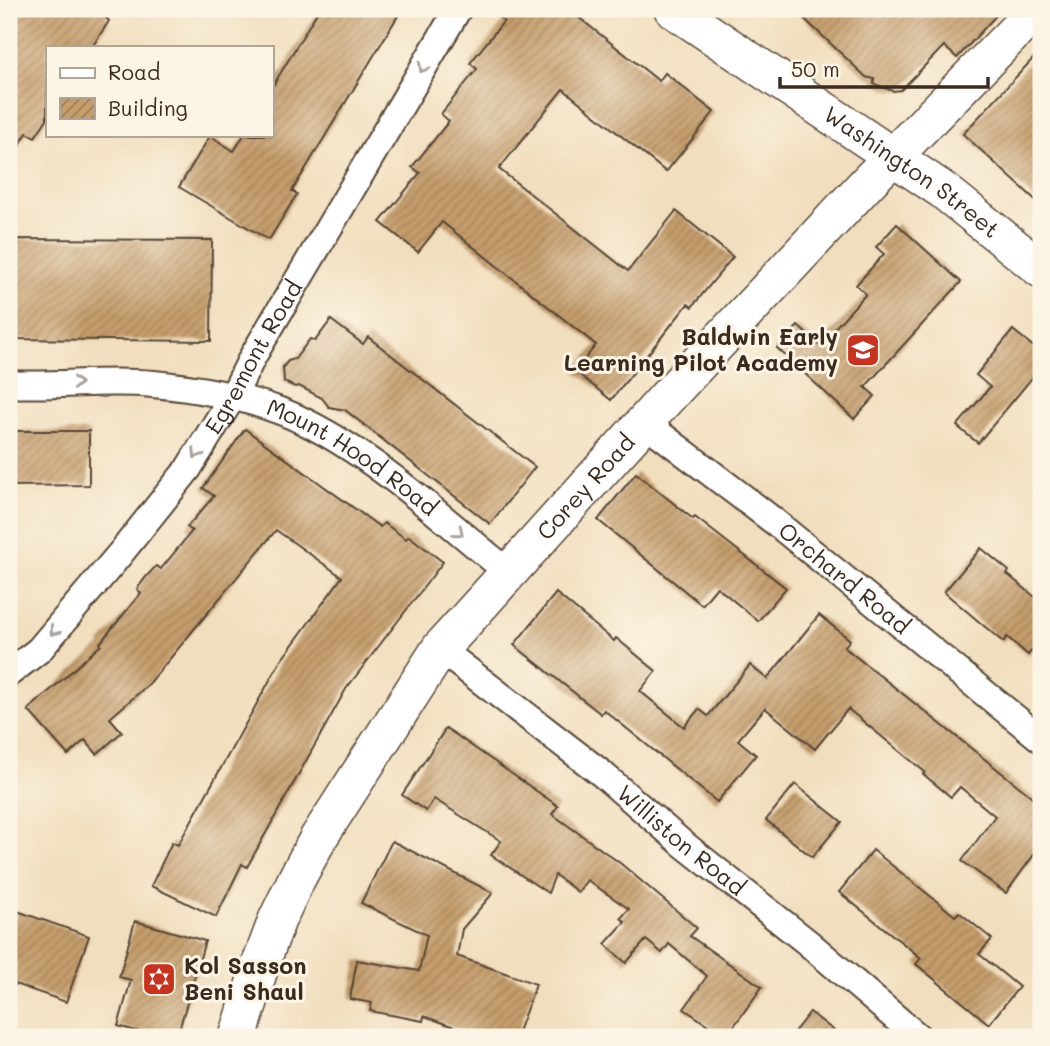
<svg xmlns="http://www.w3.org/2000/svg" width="1050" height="1046" font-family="Mali,sans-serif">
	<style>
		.building { fill: url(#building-hatch) }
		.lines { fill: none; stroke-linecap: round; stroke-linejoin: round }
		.street-casing { stroke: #564536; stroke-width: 30 }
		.secondary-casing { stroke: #564536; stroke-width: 40 }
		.street { stroke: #fff; stroke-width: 26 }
		.secondary { stroke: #fff; stroke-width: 37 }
		.oneway { stroke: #a79f9a }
		.labels { text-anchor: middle; stroke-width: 6; stroke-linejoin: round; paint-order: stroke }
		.street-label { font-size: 23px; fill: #3b2a1e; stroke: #fcf5e5 }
		.poi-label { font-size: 23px; font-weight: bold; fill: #3b2a1e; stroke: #fcf5e5; text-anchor: end }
	</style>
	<defs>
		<pattern id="building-hatch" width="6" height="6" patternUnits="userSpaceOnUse" patternTransform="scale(1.75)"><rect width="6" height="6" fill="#c59d6c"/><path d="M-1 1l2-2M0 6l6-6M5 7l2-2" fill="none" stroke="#a18058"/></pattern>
	</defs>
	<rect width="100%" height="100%" fill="#fcf5e5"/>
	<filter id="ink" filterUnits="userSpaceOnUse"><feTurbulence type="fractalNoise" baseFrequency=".0143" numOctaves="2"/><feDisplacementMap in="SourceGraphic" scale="14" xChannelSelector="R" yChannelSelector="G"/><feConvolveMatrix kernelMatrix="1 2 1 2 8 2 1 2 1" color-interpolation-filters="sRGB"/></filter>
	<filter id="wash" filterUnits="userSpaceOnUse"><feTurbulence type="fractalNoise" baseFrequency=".00686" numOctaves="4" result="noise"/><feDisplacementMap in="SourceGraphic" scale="28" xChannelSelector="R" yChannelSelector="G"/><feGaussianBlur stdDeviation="1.57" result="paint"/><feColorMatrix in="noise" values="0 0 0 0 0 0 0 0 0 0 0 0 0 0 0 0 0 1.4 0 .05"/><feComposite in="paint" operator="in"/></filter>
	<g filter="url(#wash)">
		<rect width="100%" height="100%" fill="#f1debe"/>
		<g id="blocks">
			<g class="building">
				<path d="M9 9H113L106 18 109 21 92 47H47V119L35 137 27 133 9 161Z"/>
				<path d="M319 9H402L292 191 297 194 269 240 179 187 210 136 234 151 244 135H271V89Z"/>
				<path d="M488 9H568L659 81 665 73 714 112 666 172 563 89 499 169 628 271 676 211 733 257 692 307 688 304 611 400 575 371 596 345 442 222 418 252 380 222 420 173 412 167 449 121 441 114 477 69 470 63 504 21Z"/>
				<path d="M794 9H1002L957 58 944 46 901 90 893 91 874 84V79L866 77Z"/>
				<path d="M1041 50V205L963 134Z"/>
				<path d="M897 224 961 282 865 387 875 396 854 419 777 348 798 326 819 345 866 294 856 285 884 254 876 247Z"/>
				<path d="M9 239 212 240 211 341 9 339Z"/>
				<path d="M331 320 363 344 368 337 535 467 490 524 345 410 329 407 322 398 299 386 295 387 284 382 283 367 288 361 295 359 310 339 315 341Z"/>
				<path d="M1013 330 1041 353V367L978 443 957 426 990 387 976 375Z"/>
				<path d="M245 429 380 527 384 523 406 539 409 536 443 562 346 689 247 867 242 864 216 917 151 886 172 842 178 845 280 662 342 577 276 530 149 684 110 718 122 732 97 754 85 740 68 755 28 710 101 645 100 643 141 593 137 589 146 577 156 566 161 569 192 531 187 527 214 496 203 488Z"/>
				<path d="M9 431H89V485L9 486Z"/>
				<path d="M636 473 693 519 695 517 786 588 758 621 717 587 702 605 598 520Z"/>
				<path d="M981 548 1009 571 1007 574 1041 602V639L1028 655 1007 637 1003 642 944 592Z"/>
				<path d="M556 593 614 641 616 638 656 671 640 691 684 727 699 709 708 716 750 665 767 679 819 615 850 640 844 647 1041 804V845L1006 893 962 861 995 816 960 787 951 797 923 774 925 772 848 709 815 749 765 708 738 740 756 755 717 802 604 710 601 714 514 645Z"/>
				<path d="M446 728 558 806 552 814 620 863 697 928 690 936 762 987 726 1037 684 1009 707 976 669 944 662 953 646 940 626 963 605 944 625 922 621 918 629 909 587 880 578 892 555 875 548 893 491 855 501 841 434 799 426 811 402 795Z"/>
				<path d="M795 784 842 822 812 857 766 820Z"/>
				<path d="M392 841 493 893 462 929 457 956 536 984 516 1037H482L424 1016 423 1021 370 1011 372 1003 350 999 357 960 419 971 427 935 361 903Z"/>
				<path d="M873 850 955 916 959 912 992 939 979 954 1019 987 989 1024 916 964 921 958 839 892Z"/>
				<path d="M17 911 89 936 66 1002 9 982V935Z"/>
				<path d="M135 921 205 941 177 1037H158L118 1026 131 980 119 977Z"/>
				<path d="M810 1012 842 1037H790Z"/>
			</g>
		</g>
	</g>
	<g filter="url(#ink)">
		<use href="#blocks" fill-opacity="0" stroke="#564536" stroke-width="2"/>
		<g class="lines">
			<g class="street-casing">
				<g id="street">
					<path id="s1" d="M9 384C57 387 105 379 153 384 197 388 242 396 283 412 363 444 441 518 508 572"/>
					<path id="s2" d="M644 422 775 522 1041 739"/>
					<path id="s3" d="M440 649 601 773 682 843 807 942 918 1037"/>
					<path id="s4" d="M9 673 39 650 120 554 188 469 233 396 253 356 458 9"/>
				</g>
			</g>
			<g class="secondary-casing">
				<g id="secondary">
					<path id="s5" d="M673 9 944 191 1041 269"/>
					<path id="s6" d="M238 1037 261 963 277 920 297 878 319 837 440 649 668 396 868 182 1037 9"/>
				</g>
			</g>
			<use href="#street" class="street"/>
			<use href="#secondary" class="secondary"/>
		</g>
		<defs><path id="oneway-chevron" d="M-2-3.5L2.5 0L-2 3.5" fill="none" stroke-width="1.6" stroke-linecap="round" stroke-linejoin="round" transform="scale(1.75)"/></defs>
		<g class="oneway">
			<use href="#oneway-chevron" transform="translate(423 68) rotate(120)"/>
			<use href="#oneway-chevron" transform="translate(77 383) rotate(-1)"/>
			<use href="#oneway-chevron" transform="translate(197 454) rotate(122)"/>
			<use href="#oneway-chevron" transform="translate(459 532) rotate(39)"/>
			<use href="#oneway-chevron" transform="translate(54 631) rotate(130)"/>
		</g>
	</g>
	<defs>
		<g id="school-square" transform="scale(1.75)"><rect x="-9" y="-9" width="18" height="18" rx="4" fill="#c8321e" stroke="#fcf5e5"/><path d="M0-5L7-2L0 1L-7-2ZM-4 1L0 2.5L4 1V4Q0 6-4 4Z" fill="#fff"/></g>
		<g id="synagogue-square" transform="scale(1.75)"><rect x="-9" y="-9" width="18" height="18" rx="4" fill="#c8321e" stroke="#fcf5e5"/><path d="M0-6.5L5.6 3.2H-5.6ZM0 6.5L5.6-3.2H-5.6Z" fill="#fff"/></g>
	</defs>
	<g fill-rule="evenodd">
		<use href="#school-square" x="863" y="350"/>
		<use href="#synagogue-square" x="159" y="979"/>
	</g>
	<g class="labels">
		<g class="street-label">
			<text dy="8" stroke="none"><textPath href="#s5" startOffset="289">Washington Street</textPath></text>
			<text dy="8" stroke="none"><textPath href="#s4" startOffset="402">Egremont Road</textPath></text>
			<text dy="8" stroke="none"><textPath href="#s1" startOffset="360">Mount Hood Road</textPath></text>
			<text dy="8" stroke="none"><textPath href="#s6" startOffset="658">Corey Road</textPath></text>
			<text dy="8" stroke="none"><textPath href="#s2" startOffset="254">Orchard Road</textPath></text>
			<text dy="8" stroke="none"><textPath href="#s3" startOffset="308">Williston Road</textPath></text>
		</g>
		<g class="poi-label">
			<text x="838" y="345">Baldwin Early<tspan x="838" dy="26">Learning Pilot Academy</tspan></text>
			<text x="184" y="974" text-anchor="start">Kol Sasson<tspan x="184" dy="26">Beni Shaul</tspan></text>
		</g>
	</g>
	<rect width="1050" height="1046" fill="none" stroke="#fcf5e5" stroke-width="35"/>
	<rect x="46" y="46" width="228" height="91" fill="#fcf5e5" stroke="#afa495" stroke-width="2"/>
	<rect x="60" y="68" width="35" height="10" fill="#ffffff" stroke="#afa495" stroke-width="2"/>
	<text x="108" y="80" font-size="21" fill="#3b2a1e">Road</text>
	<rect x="60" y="98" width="35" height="21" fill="url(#building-hatch)" stroke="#afa495" stroke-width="2"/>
	<text x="108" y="116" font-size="21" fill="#3b2a1e">Building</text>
	<path d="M780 77v10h208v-10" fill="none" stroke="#3b2a1e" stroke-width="3.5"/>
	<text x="791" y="77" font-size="21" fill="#3b2a1e" stroke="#fcf5e5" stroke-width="5" paint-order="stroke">50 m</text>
</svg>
